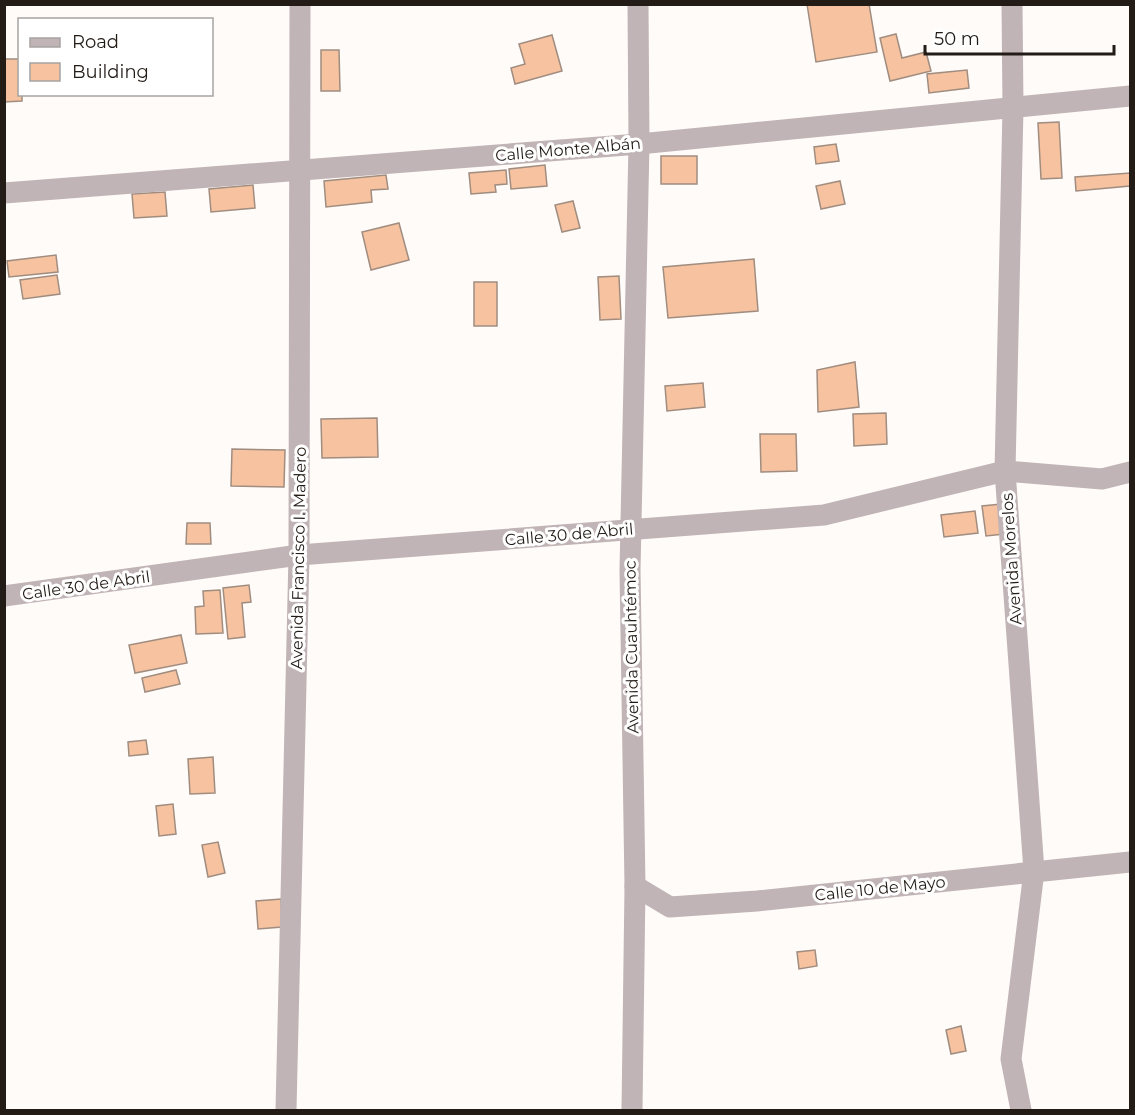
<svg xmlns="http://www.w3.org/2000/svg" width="1135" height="1115" font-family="Montserrat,sans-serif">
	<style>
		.building { fill: #f6c29f; stroke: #a08d80; stroke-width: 1.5 }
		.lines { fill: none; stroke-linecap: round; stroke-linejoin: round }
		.street { stroke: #c0b4b6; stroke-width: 21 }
		.labels { text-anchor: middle; stroke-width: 6; stroke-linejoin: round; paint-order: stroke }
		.street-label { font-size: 16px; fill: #221b16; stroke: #fff }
	</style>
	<rect width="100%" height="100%" fill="#fffbf8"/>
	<g class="building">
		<path d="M807 4H869L877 52 816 62Z"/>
		<path d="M896 34 902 58 926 52 931 71 890 81 880 38Z"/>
		<path d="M552 35 562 71 515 84 511 68 525 64 519 44Z"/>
		<path d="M321 50H339L340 91H321Z"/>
		<path d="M4 59H20V94H22V101L4 102Z"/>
		<path d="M967 70 969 88 929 93 927 74Z"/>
		<path d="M1059 122 1062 178 1041 179 1038 123Z"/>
		<path d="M836 144 839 161 816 164 814 147Z"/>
		<rect x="661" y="156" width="36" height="28"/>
		<path d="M545 165 547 186 511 189 509 169Z"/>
		<path d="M506 170 507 184 495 185 496 192 471 194 469 173Z"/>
		<path d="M1130 173V186L1076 191 1075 177Z"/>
		<path d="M386 175 388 189 371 190 372 202 326 207 324 181Z"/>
		<path d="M840 181 845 204 821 209 816 186Z"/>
		<path d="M253 185 255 208 211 212 209 189Z"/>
		<path d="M165 192 167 216 134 218 132 194Z"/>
		<path d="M573 201 580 228 562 232 555 205Z"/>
		<path d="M399 223 409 260 371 270 362 232Z"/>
		<path d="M56 255 58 272 9 277 7 261Z"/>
		<path d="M754 259 758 311 668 318 663 267Z"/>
		<path d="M57 275 60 294 23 299 20 280Z"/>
		<path d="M619 276 621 319 600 320 598 277Z"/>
		<rect x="474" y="282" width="23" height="44"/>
		<path d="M855 362 859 407 818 412 817 370Z"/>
		<path d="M703 383 705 407 667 411 665 386Z"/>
		<path d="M886 413 887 444 854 446 853 414Z"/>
		<path d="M377 418 378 457 322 458 321 419Z"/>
		<path d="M760 434H796L797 471 761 472Z"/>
		<path d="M232 449 285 450 284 487 231 486Z"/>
		<path d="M1001 504 1004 534 986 536 982 506Z"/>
		<path d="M975 511 978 533 944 537 941 515Z"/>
		<path d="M187 523H210L211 544H186Z"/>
		<path d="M249 585 251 602 242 603 245 637 228 639 223 588Z"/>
		<path d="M220 590 223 633 196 634 195 607 204 606 203 591Z"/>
		<path d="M181 635 187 663 135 673 129 645Z"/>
		<path d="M176 670 180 684 145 692 142 678Z"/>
		<path d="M146 740 148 754 129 756 128 742Z"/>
		<path d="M213 757 215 793 190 794 188 759Z"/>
		<path d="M173 804 176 834 159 836 156 806Z"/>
		<path d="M218 842 225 873 208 877 202 845Z"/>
		<path d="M281 899 282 927 258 929 256 901Z"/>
		<path d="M815 950 817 966 799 969 797 952Z"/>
		<path d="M961 1026 966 1051 951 1054 946 1030Z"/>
	</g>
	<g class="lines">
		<g class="street">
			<path d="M1012 4 1013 108 1005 471 1034 871 1011 1059 1021 1110"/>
			<path d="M4 193 639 144 1130 96"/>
			<path d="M4 596 299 555 824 515 1005 471 1102 479 1130 472"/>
			<path d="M635 886 670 907 757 901 1130 862"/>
			<path d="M286 1110 299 555 300 4"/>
			<path d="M632 1110 635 886 630 570 639 144 638 4"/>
		</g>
	</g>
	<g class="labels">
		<g class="street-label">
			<text transform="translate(568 149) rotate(-5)" y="6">Calle Monte Albán</text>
			<text transform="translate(569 534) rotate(-5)" y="6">Calle 30 de Abril</text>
			<text transform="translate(298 558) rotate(-89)" y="6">Avenida Francisco I. Madero</text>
			<text transform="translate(1011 559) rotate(-94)" y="6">Avenida Morelos</text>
			<text transform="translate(86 585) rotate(-8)" y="6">Calle 30 de Abril</text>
			<text transform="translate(631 647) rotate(-91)" y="6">Avenida Cuauhtémoc</text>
			<text transform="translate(880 888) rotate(-6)" y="6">Calle 10 de Mayo</text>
		</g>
	</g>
	<rect width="1135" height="1115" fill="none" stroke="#221b16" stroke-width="12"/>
	<rect x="18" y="18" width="195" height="78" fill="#ffffff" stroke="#a7a4a2" stroke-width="1.5"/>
	<rect x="30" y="38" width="30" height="9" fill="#c0b4b6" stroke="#a7a4a2" stroke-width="1.5"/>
	<text x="72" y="48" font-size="18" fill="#221b16">Road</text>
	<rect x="30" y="63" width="30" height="18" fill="#f6c29f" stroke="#a7a4a2" stroke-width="1.5"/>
	<text x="72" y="78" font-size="18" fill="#221b16">Building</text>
	<path d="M925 45v9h189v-9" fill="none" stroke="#221b16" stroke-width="3"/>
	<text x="934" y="45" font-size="18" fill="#221b16" stroke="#ffffff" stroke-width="4.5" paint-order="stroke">50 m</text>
</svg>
